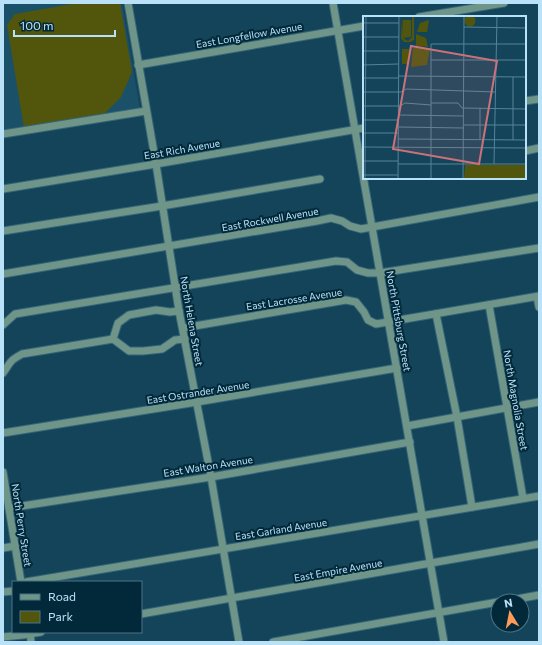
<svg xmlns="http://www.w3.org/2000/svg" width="542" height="645" font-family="Commissioner,sans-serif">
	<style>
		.built { fill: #1b5069 }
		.green { fill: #52550c }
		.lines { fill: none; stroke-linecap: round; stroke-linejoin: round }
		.minor-casing { stroke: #35647a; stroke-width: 9 }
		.minor { stroke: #6e9588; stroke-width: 7 }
		.labels { text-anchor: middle; stroke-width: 4; stroke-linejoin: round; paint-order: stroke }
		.street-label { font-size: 10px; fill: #b9e2f8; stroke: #02293a }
		.inset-road { fill: none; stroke: #568399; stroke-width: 1 }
		.view { fill: #ca727b; fill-opacity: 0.15; stroke: #ca727b; stroke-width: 2 }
		.inset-edge { fill: none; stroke: #b9e2f8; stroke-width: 2 }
	</style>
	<rect width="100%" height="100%" fill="#14445a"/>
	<path class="built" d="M3 3H122L140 110 3 132Z"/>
	<path class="green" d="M78 3H120L132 72 121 97 102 116 24 128 7 25 15 14Z"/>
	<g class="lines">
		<g class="minor-casing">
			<g id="minor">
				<path d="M128 3 156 164 179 311 211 477 239 642"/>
				<path d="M333 3 355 130 372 227 444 642"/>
				<path d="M419 17 504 3"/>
				<path d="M138 65 364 26"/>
				<path d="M525 101 539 99"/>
				<path d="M3 134 146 111"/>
				<path d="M525 151 539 148"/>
				<path d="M3 189 156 164 364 128"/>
				<path d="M3 231 162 206 320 179"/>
				<path d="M3 274 317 221 331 218 342 221 350 226 361 229 539 197"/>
				<path d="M537 297 539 307"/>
				<path d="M489 305 523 498"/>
				<path d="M436 314 457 417 472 507"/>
				<path d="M3 325 15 314 336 261 347 262 357 270 368 273H380L539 248"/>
				<path d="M183 328 346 300 356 302 364 312 368 320 376 324 539 296"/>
				<path d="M113 339 118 323 129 315 156 310 170 312 179 311"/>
				<path d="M3 373C11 362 9 361 22 354L113 339 129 351H143L162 349 175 340 185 339"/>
				<path d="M407 426 539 402"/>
				<path d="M3 433 197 402 397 368"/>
				<path d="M3 472 21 582"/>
				<path d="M9 508 211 477 410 442"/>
				<path d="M3 548 15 546"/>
				<path d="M26 582 539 496"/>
				<path d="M3 592 13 591"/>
				<path d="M506 601 539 595"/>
				<path d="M141 614 539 544"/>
				<path d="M30 632 31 642"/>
				<path d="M3 637 23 635 41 632"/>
				<path d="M273 642 498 602"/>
			</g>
		</g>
		<use href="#minor" class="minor"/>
	</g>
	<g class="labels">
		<g class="street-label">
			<text transform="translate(249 35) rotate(-10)" y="4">East Longfellow Avenue</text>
			<text transform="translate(182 149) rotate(-10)" y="4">East Rich Avenue</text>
			<text transform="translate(270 219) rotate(-10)" y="4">East Rockwell Avenue</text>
			<text transform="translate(294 299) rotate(-9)" y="4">East Lacrosse Avenue</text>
			<text transform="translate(192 321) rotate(80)" y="4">North Helena Street</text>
			<text transform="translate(399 321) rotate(80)" y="4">North Pittsburg Street</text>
			<text transform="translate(198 392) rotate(-9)" y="4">East Ostrander Avenue</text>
			<text transform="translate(516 400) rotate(80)" y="4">North Magnolia Street</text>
			<text transform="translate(208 466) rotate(-9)" y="4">East Walton Avenue</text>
			<text transform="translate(22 525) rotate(81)" y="4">North Perry Street</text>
			<text transform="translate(281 529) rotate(-9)" y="4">East Garland Avenue</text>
			<text transform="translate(338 570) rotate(-10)" y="4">East Empire Avenue</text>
		</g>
	</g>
	<g transform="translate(363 16)">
		<rect width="163" height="163" fill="#14445a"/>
		<path d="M101.5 5a5.5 5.5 0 1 1 11 0a5.5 5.5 0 1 1-11 0ZM39 0 40 21V4H48V21L40 22 45 25 49 21V0H51V24L47 26H41L38 22ZM66 4 64 16H54L57 7ZM53 18 63 22 65 31 53 30ZM50 32H67L64 49 48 51ZM39 33H46V48H39ZM102 149H163V163H101Z" fill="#52550c"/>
		<path class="inset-road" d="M0 7H36M101 11 163 12M0 21H36M0 35H36M68 44H163M0 49 35 48M35 60 163 61M0 62H35M0 76H38L43 73 133 76M68 87H95L99 92 163 93M0 90H37L42 87 68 89M117 92V124M35 99 101 100M0 104H35M101 109H163M35 111 101 112M0 117H35M35 123 163 124M150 124V61M0 131 163 132M0 145H35M35 148H163M131 148 134 0M0 159H35M2 163 3 0M35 163 36 0M68 163V28H163M100 163 101 0"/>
		<path class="view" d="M48 30 134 45 116 148 30 133Z"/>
		<rect width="163" height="163" class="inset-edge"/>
	</g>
	<rect width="542" height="645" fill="none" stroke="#b9e2f8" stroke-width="8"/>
	<rect x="12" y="581" width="130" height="52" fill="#02293a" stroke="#4b7386"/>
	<rect x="20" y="594" width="20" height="6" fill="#6e9588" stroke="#4b7386"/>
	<text x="48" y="601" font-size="12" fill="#b9e2f8">Road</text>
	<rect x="20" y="611" width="20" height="12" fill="#52550c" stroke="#4b7386"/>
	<text x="48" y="621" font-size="12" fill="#b9e2f8">Park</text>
	<g transform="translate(510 613) rotate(350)"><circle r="19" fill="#02293a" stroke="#4b7386"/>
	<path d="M0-3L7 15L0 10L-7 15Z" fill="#fe9b59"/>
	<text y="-6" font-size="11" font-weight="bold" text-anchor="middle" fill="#b9e2f8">N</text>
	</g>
	<path d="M14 30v6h101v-6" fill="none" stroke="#b9e2f8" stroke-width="2"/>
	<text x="20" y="30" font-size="12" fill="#b9e2f8" stroke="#02293a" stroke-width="3" paint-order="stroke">100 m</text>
</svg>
